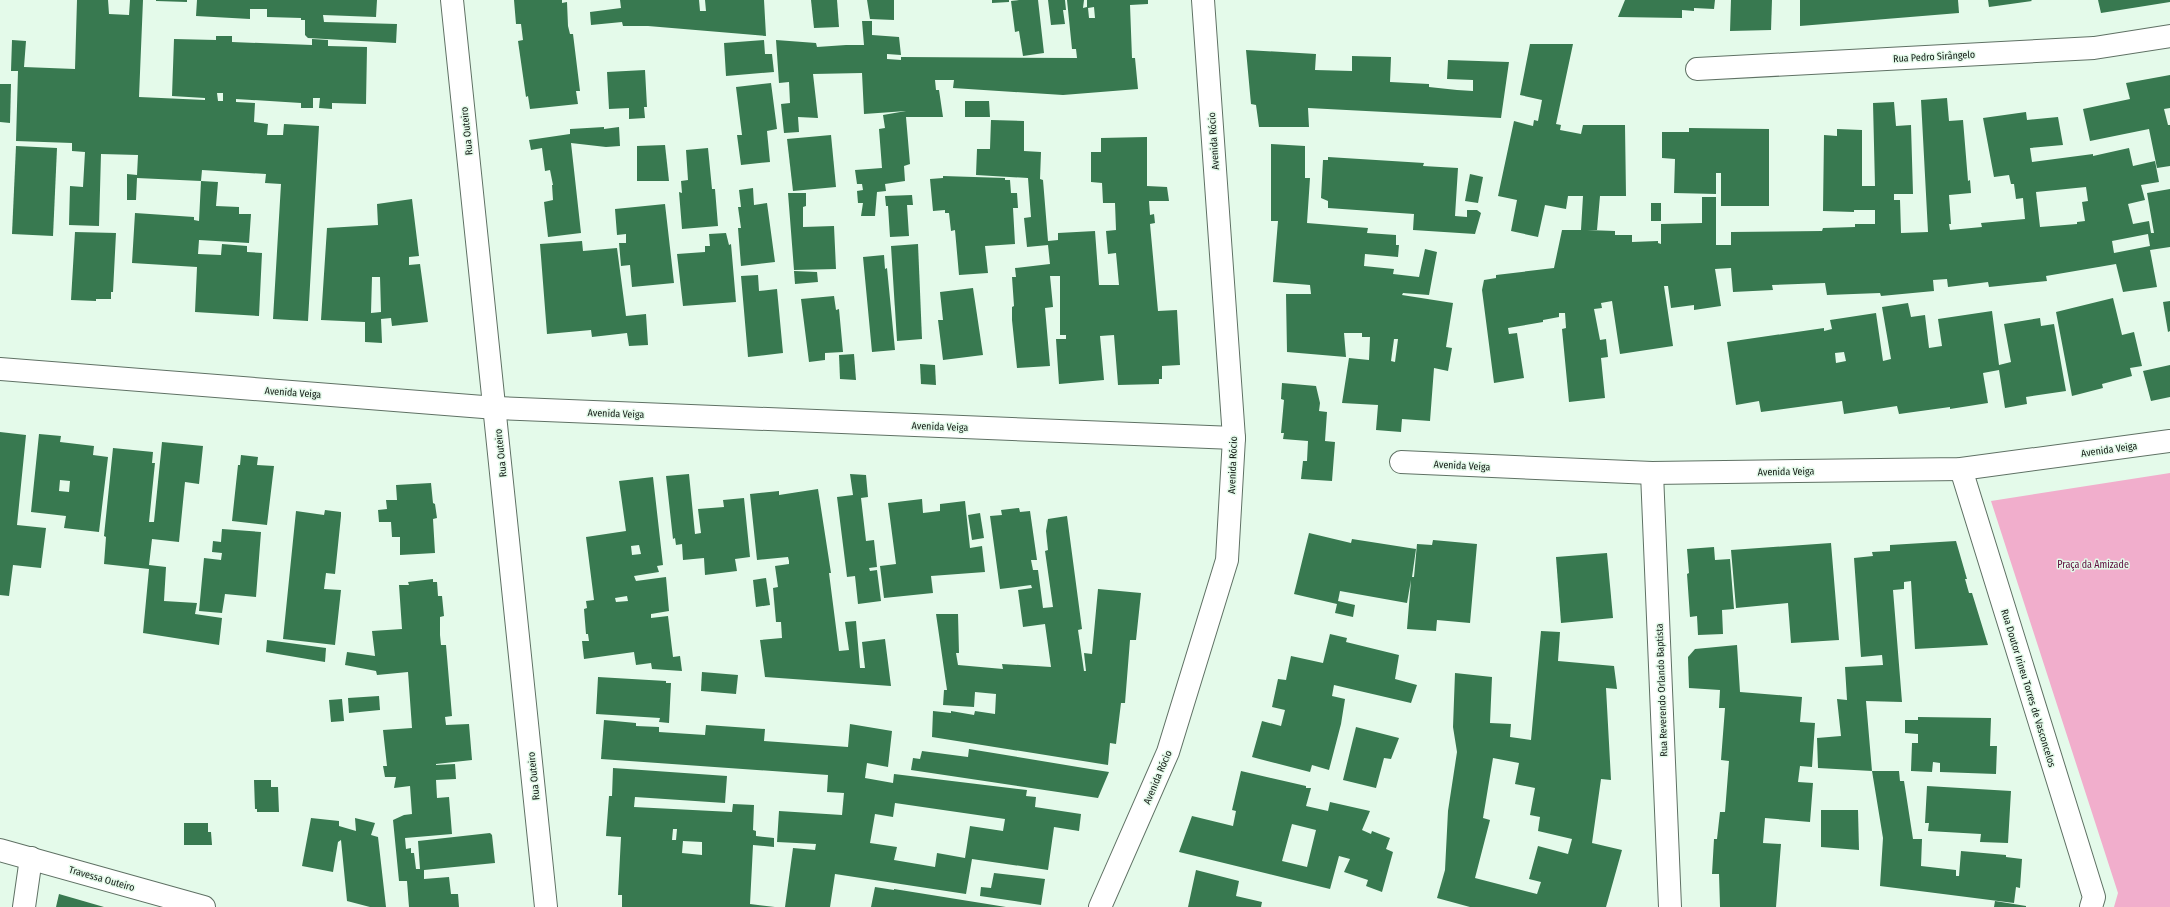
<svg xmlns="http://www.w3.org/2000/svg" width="2170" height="907" font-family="'Fira Sans Condensed',sans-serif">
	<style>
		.green { fill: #f1aecc }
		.building { fill: #387950; fill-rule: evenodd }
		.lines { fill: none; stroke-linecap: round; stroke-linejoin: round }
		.street-casing { stroke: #5f7164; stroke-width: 24 }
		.secondary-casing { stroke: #5f7164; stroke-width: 24 }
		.street { stroke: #fff; stroke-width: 22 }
		.secondary { stroke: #fff; stroke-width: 22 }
		.labels { text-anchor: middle; stroke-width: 3; stroke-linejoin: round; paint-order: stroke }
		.street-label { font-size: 10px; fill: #121a14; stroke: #e4faea }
		.park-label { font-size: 10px; fill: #5d093b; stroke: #e4faea }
	</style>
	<rect width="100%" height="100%" fill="#e4faea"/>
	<path class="green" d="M2170 473V907H2114L2118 893 1991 501Z"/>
	<g class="building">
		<path d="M77 0H108L109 14 129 15 130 0H143L139 97 205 100V98L172 96 174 39 216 40V36H232V42L312 45V39L328 40V46L367 47 366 104 332 103V109L319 108 320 98H313V108H301V103L236 99V102L255 103 254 122 268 124 267 135H283L284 124 319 126 308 321 273 319 281 184 265 183 266 174 202 170 201 181 218 182 216 206 239 207V214H251L249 243 199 240 198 254 221 255 222 244 247 246V252L262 253 259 316 195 312 197 267 132 263 135 213 194 217V220L199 221 201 181 137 178 136 200H127V174L137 175 138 155 101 154 99 226 69 225 70 186 83 187 85 152 72 151V143L16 141 18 71H11L12 40 26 41 24 67 75 69ZM217 93H223V101H218Z"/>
		<path d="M156 0H187V2L156 1Z"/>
		<path d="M197 0H377L376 17 323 15 324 22 397 24 396 43 308 38 305 35V20H301V18L267 17V9H250V19L196 16Z"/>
		<path d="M514 0H562V3L567 2 568 26 570 34H573L580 91H576L578 104 530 109 528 96 526 97 518 41 523 40 521 24H516Z"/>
		<path d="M620 0H699L700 11H706L705 0H764L766 36 648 26H623L622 22 591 25 590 12 621 8Z"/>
		<path d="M811 0H837L839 27 814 28Z"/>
		<path d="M867 0H894V20L870 19Z"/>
		<path d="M992 0H1009V2L992 3Z"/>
		<path d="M1019 0H1038L1044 53 1023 56 1019 31 1015 32 1011 1Z"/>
		<path d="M1048 0H1065L1066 10H1063L1065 24 1051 25Z"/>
		<path d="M1067 0H1084L1083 8 1087 7V0H1148V4L1130 5 1132 58H1135L1138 89 1063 95 953 88 954 80H935L936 90H939L943 117H906L910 164 904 166 905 181 885 184 886 191 877 192 875 216H861L863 203H858L857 191 863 190 862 184H857L855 170 882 168 879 129 885 128 883 115 906 111 864 114 862 73 813 74 818 118 798 117 799 132 784 133 781 104 790 103 789 82 779 83 776 40 816 43 817 47 846 45H864L862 21H872V35L899 37 901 55 887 54V59L901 60V57L1077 58 1076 49H1072ZM1094 7 1095 18H1089L1088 8Z"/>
		<path d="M1625 0H1715L1714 9 1694 8V11L1682 10V18L1618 17Z"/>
		<path d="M1731 0H1772L1771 30 1730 31Z"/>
		<path d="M1800 0H1958L1959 13 1800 26Z"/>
		<path d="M1988 0H2031L2032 1 1989 7Z"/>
		<path d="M2098 0H2170V2L2101 13Z"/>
		<path d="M764 40 765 54H772L774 72 726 76 724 43Z"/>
		<path d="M1530 44H1573L1556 124 1561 125 1560 130 1581 134 1583 125H1625L1626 196H1600L1597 230H1587L1615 231V235H1632V242L1658 241V243L1661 244V224L1702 223V197H1716V245H1731V232L1822 231 1823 228 1855 227V224H1875V210H1854V212L1823 211 1824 135 1837 136V129L1862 130V186H1875L1873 103 1894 102 1896 126 1911 125 1913 194H1894V200H1900L1901 233 1928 232 1921 100 1947 98 1949 121 1963 120 1968 181 1970 180 1971 193 1949 195 1951 224H1949L1950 230 1982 227 1981 223 2025 219 2023 198 2016 199 2014 184H2011L2009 175 1994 177 1983 118 2026 112 2027 120 2058 117 2063 145 2030 148 2032 162 2093 154V156L2129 148 2133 166 2155 161 2159 182 2141 185 2145 200 2128 204 2133 224 2149 221 2151 233H2154L2147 193 2170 189V247L2150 250 2157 287 2123 292 2116 264 2046 276 2047 281 1989 287 1988 282 1948 287 1947 279 1933 280 1934 291 1881 296 1880 293 1827 295 1825 283 1772 285 1773 290 1733 292 1731 268 1715 269 1721 306 1694 310V305L1671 308 1668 286H1664L1673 346 1620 354 1612 301 1601 303 1602 308 1594 309 1600 340 1606 339 1608 357 1601 358 1605 398 1569 402 1562 329 1566 328 1565 313H1559V317L1543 320V322L1508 328 1509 334 1517 333 1524 378 1494 383 1482 290 1484 280 1496 278V275L1554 268 1562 230H1581L1583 196H1568L1566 209 1545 205 1538 237 1511 231 1517 200 1498 196 1514 121 1533 126 1534 120 1538 121 1542 100 1520 95ZM2086 187 2088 201 2082 202 2085 221 2077 222V224L2040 227 2036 192ZM2148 234 2150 246 2114 253 2112 241Z"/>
		<path d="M1246 50 1316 54 1315 70 1352 71V56L1391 57 1390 82 1429 84V87L1457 90 1473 91V80L1447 79 1448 60 1509 62 1501 118 1308 108 1309 127H1259L1256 105 1251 104Z"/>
		<path d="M645 70 647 107H644L645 118 629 119V108L609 109 607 72Z"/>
		<path d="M2170 75V108L2164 109 2168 125H2170V166L2157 168 2149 129 2090 141 2083 109 2130 99 2126 83Z"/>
		<path d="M771 83 777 129 767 131 770 162 741 165 737 135H742L736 87Z"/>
		<path d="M0 84H11L10 123 0 122Z"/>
		<path d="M965 101H989L990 117H965Z"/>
		<path d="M991 120 1024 121V151L1041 152 1040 179 1043 180 1048 241 1058 240V233L1095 231 1099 285H1119L1116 253 1108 254 1106 231 1116 230 1115 203H1103L1102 183 1091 182V152H1101V138L1147 137V186L1167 187 1169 201H1149L1150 215 1154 214 1155 223 1150 224 1158 311 1177 310 1180 365 1162 366V379H1159V384L1118 385 1114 335 1100 336 1104 380 1059 384 1056 339H1066V335H1060V276H1050L1053 307 1045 308 1050 366 1017 368 1012 320V307L1014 306 1012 277H1016L1015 268 1050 264 1048 245 1027 247 1024 218 1031 217 1028 178 976 175 977 149H990Z"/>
		<path d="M604 127V129L619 127 620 146 606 147 571 143 581 233 548 237 544 202 553 200 552 185H553L550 170 545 171 542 148 531 150 529 140 570 134V129Z"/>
		<path d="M1689 128 1769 129V206H1721V173H1716V194L1674 193 1675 159 1662 158V132H1689Z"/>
		<path d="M831 135 836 187 793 191 787 139Z"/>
		<path d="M1271 144 1305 146V178H1310L1307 223 1368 228 1367 233 1396 235V245H1399L1398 257 1365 254 1364 266 1394 269 1393 274 1419 277 1425 249 1437 252 1429 295 1403 293 1402 295 1453 303 1446 347 1452 348 1448 371 1434 368 1430 421 1402 419 1401 432 1376 430 1378 405 1342 403 1349 358 1369 360 1370 337H1362V333H1344L1346 357 1287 352 1286 294H1311L1310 285 1273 282 1278 221H1271ZM1394 339H1398L1395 362 1391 361Z"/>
		<path d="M665 145 669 181H637V146Z"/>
		<path d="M16 146 57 148 53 236 12 234Z"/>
		<path d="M708 148 712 189H715L718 226 682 229 679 192 682 193 681 181 688 180 686 150Z"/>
		<path d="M1328 157 1424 163 1423 166 1458 168 1455 216 1467 217V210H1477L1481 213 1475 234 1413 230 1414 214 1328 208V201L1321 198 1323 160H1328Z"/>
		<path d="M1470 174 1483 177 1478 203 1465 201Z"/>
		<path d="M943 176 1005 178V180H1010L1011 193H1017L1018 208H1013L1015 244 985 246 988 273 959 275 955 230 951 231 949 213H945V210L933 211 930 179 943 178Z"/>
		<path d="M753 188 754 205 767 203 775 262 741 266 738 228H741L738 207H741L739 190Z"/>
		<path d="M788 193H806V206L803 207V227L834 226 836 269 794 270Z"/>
		<path d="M912 195 913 205H907L909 236 890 237 888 206H886L885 196Z"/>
		<path d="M412 199 419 256 409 257V265L420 264 428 322 392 326 391 318 381 319 382 343 365 342V322L321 320 327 228 378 225 377 204ZM372 277H380L381 312 371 313Z"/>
		<rect x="1651" y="203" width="10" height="18"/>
		<path d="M665 204 674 283 632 287 630 265 621 266 619 243H626V234L617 235 615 209Z"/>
		<path d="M75 232 116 233 113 292H111V299H96V301L71 300Z"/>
		<path d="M726 233 729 245 731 244 736 302 683 306 677 254 705 252V246H710L709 234Z"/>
		<path d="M582 241 583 251 617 248 626 316 646 314 648 345 629 346 627 333 592 337 591 330 547 334 540 244Z"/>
		<path d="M918 244 922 339 897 341 891 246Z"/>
		<path d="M884 255 885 269 887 268 895 350 872 352 863 257Z"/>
		<path d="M794 271 817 272 818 282 795 284Z"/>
		<path d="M758 275 759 291 777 289 783 353 748 357 741 276Z"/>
		<path d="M973 288 983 355 943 360 938 320H943L940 292Z"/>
		<path d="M834 296 836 310 839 309 843 352 825 353V360L809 362 801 299Z"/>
		<path d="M2113 298 2122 335 2134 332 2142 366 2130 368 2132 376 2102 384 2103 388 2072 396 2056 312Z"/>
		<path d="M2170 301V331L2168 332 2163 302Z"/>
		<path d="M1908 303 1911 317 1925 315 1929 348 1942 346 1938 319 1992 311 1999 365 2011 362 2004 324 2040 318 2041 326 2054 324 2066 391 2026 397 2027 404 2005 408 1999 370 1983 373 1988 403 1950 409V407L1899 414 1897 406 1844 414 1842 401 1761 412 1759 401 1736 405 1727 342 1824 328V331L1832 329 1830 320 1876 313 1883 361 1891 359 1882 307ZM1844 352 1846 361 1836 363 1835 353Z"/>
		<path d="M854 354 856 380 840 379 839 355Z"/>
		<path d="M920 364 935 365 936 385 921 384Z"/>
		<path d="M2170 365V397L2151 401 2143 371Z"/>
		<path d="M1282 383 1316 386 1320 403 1319 411 1327 412 1325 441 1335 442 1332 481 1301 479 1303 461H1307L1308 441 1283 439 1284 433H1281L1284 400 1281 399Z"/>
		<path d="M0 432 26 435 17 525 46 528 41 568 13 565 9 596 0 595Z"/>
		<path d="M39 434 61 436 60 442 94 446 93 455 108 457 99 532 64 528 66 516 31 512ZM60 480 70 481 69 492 59 491Z"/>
		<path d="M162 442 203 446 199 484 185 482 179 542 152 539 149 565 166 567 164 601 197 603 195 614 222 618 219 645 143 633 149 569 104 564 106 537 104 536 113 448 153 452 152 463H155L149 522H154Z"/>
		<path d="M241 455 258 457 257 465 274 466 267 525 232 521 238 465H240Z"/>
		<path d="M689 474 695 534 701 533 698 509 724 507 723 500 744 498 750 557 735 559 737 571 705 575 704 558 683 560 682 544 676 545 675 538 673 539 666 476Z"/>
		<path d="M850 474 866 475 868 497 861 498 866 541 874 540 877 567 869 568 870 571 877 570 881 601 858 604 855 576 847 577 837 497 853 495Z"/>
		<path d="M653 477 663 565 657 566 659 572 634 576 636 581 666 577 669 611 651 614V618L668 616 673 657 680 656 682 671 652 669 651 663 636 665 634 652 584 659 582 641H589L588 634H586L584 609 587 608 586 601 594 600 586 537 626 531 619 481ZM639 545 641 554 632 555 631 546ZM627 596 628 601 616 602 615 598Z"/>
		<path d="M431 483 433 503 435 504 437 518 433 519 435 553 400 555V537H392L391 522H379L378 510 387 509 386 500H397L396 485Z"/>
		<path d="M818 489 831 573H829L839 651 849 650 845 622 856 621 860 668H865L862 642 885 639 891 686 765 677 760 640 782 638 781 622H776L773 588 778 587 775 566 789 564V561L788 557 757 560 750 494 779 491V495Z"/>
		<path d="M922 499 923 513 940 511V504L965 501 970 548 982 546 985 572 931 576 933 593 884 598 880 566 896 564 888 503Z"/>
		<path d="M1019 508 1020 512 1030 511 1037 560H1031L1033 570H1038L1043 608 1053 607 1045 551 1048 550 1046 531 1048 519 1067 516 1082 629 1078 630 1084 671H1086L1084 653 1092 654 1098 589 1141 593 1136 640H1130L1125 703H1121L1116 744 1110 743 1108 765 932 737 933 711 951 713V711L974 715 975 711 995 714 996 694 975 692 974 707 943 705 944 690H947L936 614H958L959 653H956L958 665 1003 669 1002 664 1051 667 1045 624 1023 627 1018 590 1032 588 1031 585 1000 589 990 516 1002 515 1001 510Z"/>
		<path d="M325 510 341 512V516L335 574 326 573 324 589 341 590 335 645 283 639 296 511 324 515Z"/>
		<path d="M980 513 984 538 972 540 968 515Z"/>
		<path d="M222 529 261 532 256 597 225 594 222 613 199 611 204 558 221 560 222 553 212 552 213 541 221 542Z"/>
		<path d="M1309 533 1351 543 1352 539 1416 549 1412 577H1414L1417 544 1432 545 1433 540 1477 544 1470 623 1437 620 1436 631 1407 629 1411 580 1407 603 1340 591 1338 601 1355 605 1353 617 1335 613 1337 604 1294 594Z"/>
		<path d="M1956 541 1967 579H1965L1969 593H1972L1988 645 1915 649 1911 581 1904 582V589L1893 590 1902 702 1866 701 1872 771 1818 768 1817 738 1841 736 1837 699 1847 700 1845 667 1883 665 1882 655 1861 657 1854 558 1873 556 1872 552 1890 551V545Z"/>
		<path d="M1831 543 1839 640 1791 643 1788 603 1736 608 1731 550Z"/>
		<path d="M1714 547 1715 560 1730 559 1734 609 1722 610 1723 634 1698 635 1697 616 1690 617 1687 574 1689 573 1687 549Z"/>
		<path d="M1607 553 1613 618 1561 623 1556 557Z"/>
		<path d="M766 578 770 605 756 607 753 580Z"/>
		<path d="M433 579V582H437L438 596H442L444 616 440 617V635L441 645H446L452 716 445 717 446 725 469 724 472 760 436 764V765L455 764 456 779 436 780 437 798 449 797 452 834 405 838 406 849 411 848V853H414L416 869H420L418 841 490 833 492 835 495 863 424 870V879L449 877 451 894H458L459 907H409L407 881H399L393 820 404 815 412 814 410 786 394 788 396 777H385L383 766H387L383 730 412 728 408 672 377 675 376 671 345 665 347 652 375 656 372 631 402 629 399 585H409L408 582Z"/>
		<path d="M1541 631 1560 632 1558 661 1614 666 1617 689 1606 688 1611 780 1601 779 1592 843 1622 850 1606 907H1470L1437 898 1445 870 1448 811 1457 752 1453 727 1455 673 1492 677 1490 723 1511 724 1510 737 1531 740ZM1493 758 1519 763 1515 784 1535 788 1530 815 1540 817 1538 831 1572 839 1568 854 1538 846 1529 879 1541 882 1537 894 1475 878 1490 820 1483 818Z"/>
		<path d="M1330 634 1347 638 1346 642 1399 655 1395 679 1417 685 1411 703 1334 685 1332 696 1345 699 1341 724 1329 770 1312 765 1310 772 1252 757 1262 721 1281 726 1285 710 1272 707 1278 679 1286 680 1291 656 1323 663Z"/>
		<path d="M267 640 326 648 325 662 266 652Z"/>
		<path d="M1737 645 1740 692 1802 697 1800 722 1815 723 1812 767 1800 766 1798 782 1813 783 1810 822 1765 818 1763 843 1781 844 1776 907H1720L1719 874H1712L1714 839H1717L1720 812H1725L1729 761 1721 760 1725 708H1719L1720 690 1689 688 1688 657 1695 649Z"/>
		<path d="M702 672 738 675 736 694 701 691Z"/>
		<path d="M598 677 666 681V683H671L669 723 659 722 660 718 596 714Z"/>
		<path d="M379 696 380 710 349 713 348 698Z"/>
		<path d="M342 699 344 721 331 722 329 700Z"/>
		<path d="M1918 717 1991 718 1990 746H1997L1996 774 1940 772V763L1933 762 1932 772 1911 771 1912 743H1918V734L1905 733V720H1918Z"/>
		<path d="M604 720 636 723V726L659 727V732L705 735 706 725 765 729 764 741 848 747 850 724 892 731 888 767 867 763 865 778 893 783 894 774 1027 790 1026 796 1036 797 1035 807 1081 814 1079 831 1054 827 1048 870 972 859 966 894 835 874 830 907H785L793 848 815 850 816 844 777 842 779 811 842 815 844 793 827 792 828 775 601 759ZM895 803 1005 819 1003 831 970 826 965 858 937 853 935 867 894 860 897 847 870 843 875 814 893 817Z"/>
		<path d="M1356 727 1399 738 1391 759 1384 758 1376 788 1343 780Z"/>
		<path d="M969 749 1090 769 1109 772 1098 798 911 770 913 758 920 759 922 751 968 757Z"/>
		<path d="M613 768 727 776 725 803 635 797 634 807 732 812 733 804 754 805 753 830 756 831V836L774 838V847L753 845 750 904 775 907H622V895H618L621 837 606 836 609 796H612ZM673 829H677L676 840H672ZM683 841 702 842V855L682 853Z"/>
		<path d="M1241 771 1306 786V788H1311L1306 806 1328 811 1330 802 1370 811 1362 830 1371 834 1372 831 1390 838 1386 849 1393 852 1382 892 1366 886 1368 880 1344 872 1350 859 1339 856 1330 889 1179 852 1192 816 1233 826 1236 811 1232 810ZM1292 824 1316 830 1307 867 1282 861Z"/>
		<path d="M1872 771H1899L1900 781H1904L1913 839H1922L1921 866 1956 870V876H1959L1961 851 2006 855V857L2022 859 2020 888 2016 887 2014 903 1880 886 1883 838Z"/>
		<path d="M254 780H271V787H278L279 812H257V809H255Z"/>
		<path d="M1927 786 2011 791 2008 843 1980 842 1981 834 1928 831 1929 823H1925Z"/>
		<path d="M1821 810H1858L1859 850 1821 847Z"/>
		<path d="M311 818 339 821V826L356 831 355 818 375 823 371 835 378 837 386 907H370L347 901 341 840 338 842 333 872 302 866Z"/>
		<path d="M184 823H208V832H211L212 845H184Z"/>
		<path d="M1196 870 1239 881 1236 896 1262 902 1261 907H1188Z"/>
		<path d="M994 873 1045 879 1041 905 980 896 981 887 991 888Z"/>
		<path d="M875 887 894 890V889L1006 907H871Z"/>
		<path d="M59 894 104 907H56Z"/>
		<path d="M1995 901 2026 906V907H1994Z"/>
	</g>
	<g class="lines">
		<g class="street-casing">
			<g id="street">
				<path d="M452 0 546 907"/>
				<path d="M1697 69 2094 48 2170 36"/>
				<path d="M0 369 496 408 1234 438"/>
				<path d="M1401 462 1652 473 1961 469 2170 441"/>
				<path d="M1961 469 2094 897 2091 907"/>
				<path d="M1652 473 1670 907"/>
				<path d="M0 850 204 907"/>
				<path d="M24 907 31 858"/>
			</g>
		</g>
		<g class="secondary-casing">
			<path id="secondary" d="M1100 907 1168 752 1227 560 1234 438 1203 0"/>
		</g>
		<use href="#street" class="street"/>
		<use href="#secondary" class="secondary"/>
	</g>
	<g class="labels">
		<g class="street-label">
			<text transform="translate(1934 56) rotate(-3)" y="4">Rua Pedro Sirângelo</text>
			<text transform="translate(466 131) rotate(-96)" y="4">Rua Outeiro</text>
			<text transform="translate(1213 141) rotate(-94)" y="4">Avenida Rócio</text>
			<text transform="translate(293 392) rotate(4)" y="4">Avenida Veiga</text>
			<text transform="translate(616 413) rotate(2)" y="4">Avenida Veiga</text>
			<text transform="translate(940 426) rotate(2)" y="4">Avenida Veiga</text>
			<text transform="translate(2109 449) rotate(-8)" y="4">Avenida Veiga</text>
			<text transform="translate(500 453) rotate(-96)" y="4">Rua Outeiro</text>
			<text transform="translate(1232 465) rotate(-88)" y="4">Avenida Rócio</text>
			<text transform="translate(1462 465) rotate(3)" y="4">Avenida Veiga</text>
			<text transform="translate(1786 471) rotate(-1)" y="4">Avenida Veiga</text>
			<text transform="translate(2029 688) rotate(73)" y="4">Rua Doutor Irineu Torres de Vasconcelos</text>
			<text transform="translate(1661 690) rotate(-92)" y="4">Rua Reverendo Orlando Baptista</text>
			<text transform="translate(533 776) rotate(-96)" y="4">Rua Outeiro</text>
			<text transform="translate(1157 777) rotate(-67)" y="4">Avenida Rócio</text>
			<text transform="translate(102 878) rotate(16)" y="4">Travessa Outeiro</text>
		</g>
		<g class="park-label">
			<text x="2093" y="568">Praça da Amizade</text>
		</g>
	</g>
</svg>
